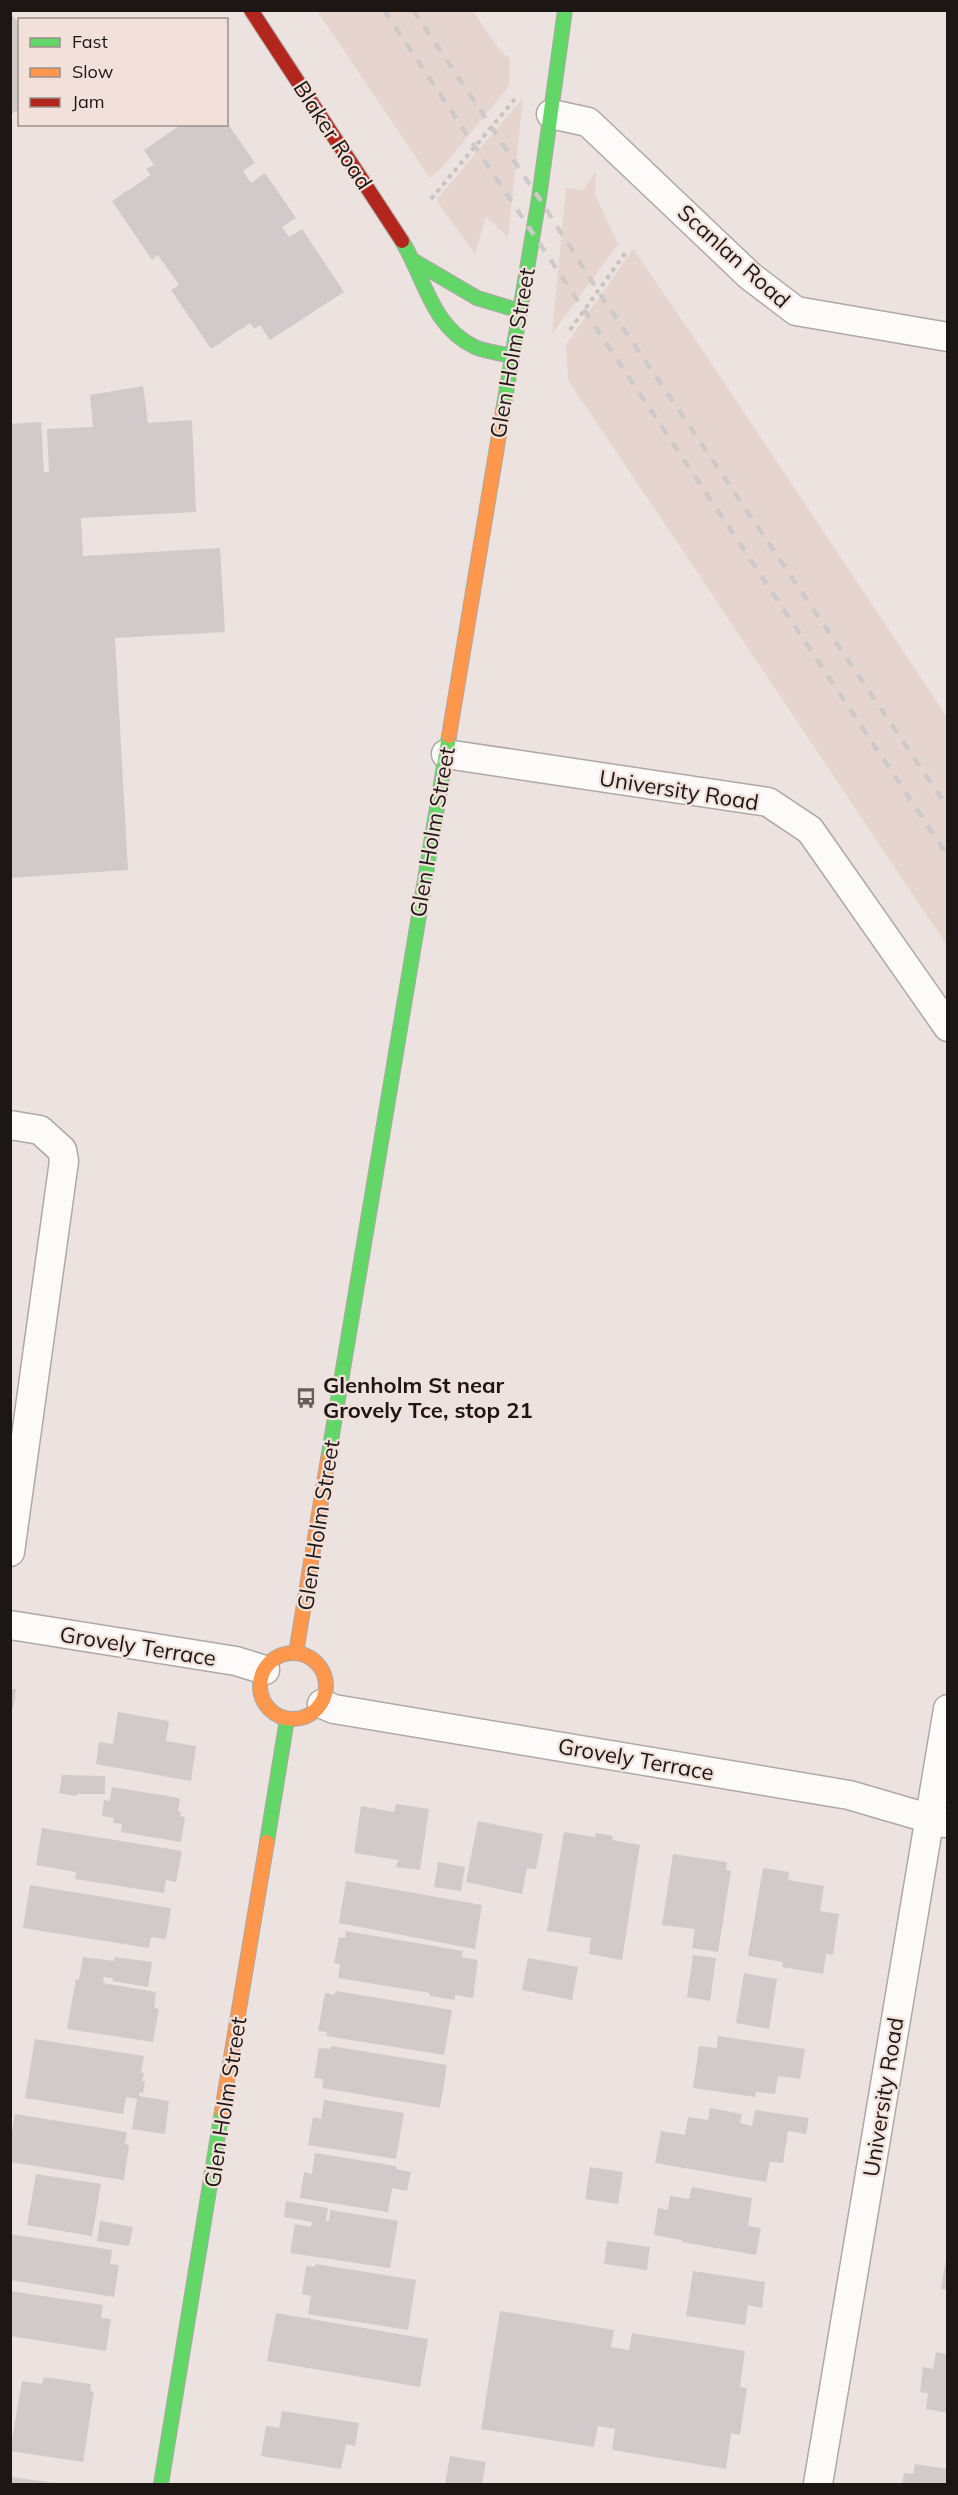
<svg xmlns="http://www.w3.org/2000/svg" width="958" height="2495" font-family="Mulish,sans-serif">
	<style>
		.built { fill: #e6d5ce }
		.building { fill: #d0cacb }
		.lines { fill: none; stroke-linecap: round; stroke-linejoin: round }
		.street-casing { stroke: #aea8a6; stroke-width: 31 }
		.fast-casing { stroke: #aea8a6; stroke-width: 16 }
		.slow-casing { stroke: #aea8a6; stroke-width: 16 }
		.jam-casing { stroke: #aea8a6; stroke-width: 16 }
		.path { stroke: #c7c4c3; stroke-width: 4; stroke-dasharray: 4.5 4.5; stroke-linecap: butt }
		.street { stroke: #fcfbfa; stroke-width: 28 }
		.fast { stroke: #63d668; stroke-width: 14 }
		.slow { stroke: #ff974d; stroke-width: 14 }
		.jam { stroke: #b3261e; stroke-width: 14 }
		.rail { stroke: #cdcac9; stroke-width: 4.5; stroke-dasharray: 10 10; stroke-linecap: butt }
		.labels { text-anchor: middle; stroke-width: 4.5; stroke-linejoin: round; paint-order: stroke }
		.street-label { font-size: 22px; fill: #1c1614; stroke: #f2e1da }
		.poi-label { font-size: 22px; font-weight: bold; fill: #1c1614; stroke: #f2e1da; text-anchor: start }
	</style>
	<rect width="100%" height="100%" fill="#ece3e0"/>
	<g class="built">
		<path d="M317 11H473L499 49 510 59 509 86 441 169 430 178Z"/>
		<path d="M523 98 508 237 486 217 475 254 436 200Z"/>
		<path d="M596 171 595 194 618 244 552 334 566 188 583 190Z"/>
		<path d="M633 249 691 333 947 717V945L568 380 566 344Z"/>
	</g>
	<g class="building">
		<path d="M10 12 20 25V109L10 115Z"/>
		<path d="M226 121 255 163 243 171 251 183 265 173 296 218 282 227 289 237 302 229 344 292 270 340 260 325 254 329 250 323 211 349 171 290 179 285 158 255 152 260 112 201 151 175 146 169 154 165 144 150 182 124H226Z"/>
		<path d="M143 386 148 423 192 420 196 512 81 518 83 556 220 548 225 632 115 638 128 870 10 878V424L41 422 44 472H49L47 429 93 427 90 395Z"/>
		<path d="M10 1689H16L13 1709 10 1708Z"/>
		<path d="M118 1712 169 1721 166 1741 196 1746 191 1781 96 1764 99 1742 113 1744Z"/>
		<path d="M62 1775 105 1776V1794H77V1796L59 1793Z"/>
		<path d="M112 1787 180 1798 178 1811 181 1812 180 1816 185 1817 181 1842 121 1832 122 1824 113 1823 114 1818 102 1816 104 1800 110 1801Z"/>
		<path d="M396 1804 429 1809 420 1870 396 1867 398 1860 354 1853 361 1806 394 1812Z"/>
		<path d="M478 1821 543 1834 536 1869 527 1868 522 1894 466 1882Z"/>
		<path d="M42 1828 182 1851 176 1882 166 1880 164 1893 75 1879 76 1872 36 1865Z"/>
		<path d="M564 1832 595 1837 596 1833 613 1836 612 1840 640 1845 622 1960 589 1954 591 1938 547 1931Z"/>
		<path d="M673 1854 727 1862 726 1870 731 1871 718 1952 692 1948 695 1929 662 1925Z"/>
		<path d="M438 1862 465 1867 461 1891 434 1887Z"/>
		<path d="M763 1868 789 1872 788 1880 824 1886 820 1911 839 1914 833 1955 826 1954 823 1974 782 1967 783 1962 748 1956Z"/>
		<path d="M346 1881 482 1905 475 1949 339 1923Z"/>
		<path d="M30 1885 171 1908 166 1939 151 1937 149 1948 23 1928Z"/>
		<path d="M346 1931 463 1951 462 1957 478 1960 473 1998 455 1995V2000L430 1996V1993L338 1978 340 1964 334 1963 339 1937 345 1938Z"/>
		<path d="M693 1955 716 1958 710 2001 687 1997Z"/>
		<path d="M83 1957 114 1961 115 1957 152 1962 148 1987 112 1981 113 1978 104 1977 103 1983 156 1992 154 2008 159 2009 153 2042 67 2029 76 1979 79 1980Z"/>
		<path d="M528 1958 578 1967 572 2000 522 1990Z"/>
		<path d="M744 1973 777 1979 769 2029 736 2023Z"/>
		<path d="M336 1991 452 2010 444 2055 326 2036 327 2032 318 2031 325 1993 334 1995Z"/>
		<path d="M718 2036 805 2049 800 2079 778 2076 775 2094 756 2092 755 2097 693 2088 699 2046 717 2048Z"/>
		<path d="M35 2039 144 2056 141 2072 144 2073 142 2081H145L143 2093 140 2092 139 2096 169 2101 165 2134 132 2129 137 2099 126 2097 123 2114 25 2098Z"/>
		<path d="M331 2046 447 2065 440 2108 322 2088 323 2079 314 2078 319 2048 330 2049Z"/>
		<path d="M324 2100 404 2113 396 2159 308 2145 313 2117 321 2119Z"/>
		<path d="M710 2108 742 2114 740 2123 752 2126 755 2110 809 2118 806 2134 788 2131 783 2163 770 2162 766 2182 655 2163 661 2131 685 2135 688 2117 708 2120Z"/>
		<path d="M15 2114 127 2132 125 2144 129 2145 124 2180 10 2162V2143Z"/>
		<path d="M315 2153 396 2166V2169L411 2172 407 2191 392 2188 388 2212 300 2198 304 2172 312 2174Z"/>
		<path d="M590 2167 623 2172 618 2204 585 2199Z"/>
		<path d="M36 2174 101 2184 92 2236 27 2225Z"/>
		<path d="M692 2187 752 2198 748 2226 761 2228 756 2255 682 2242V2240L654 2235 658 2208 668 2210 670 2196 689 2199Z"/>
		<path d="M286 2201 328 2208 326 2221H329L330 2210 398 2221 390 2268 290 2253 295 2224 311 2227 312 2222 284 2217Z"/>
		<path d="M100 2221 133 2227 129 2246 97 2241Z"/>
		<path d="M10 2234 112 2250 110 2264 119 2265 114 2297 10 2280Z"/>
		<path d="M607 2241 650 2247 647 2270 604 2264Z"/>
		<path d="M946 2259H948V2290L941 2289Z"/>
		<path d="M316 2264 416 2280 408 2330 308 2314 311 2296 302 2294 306 2266 315 2267Z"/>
		<path d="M693 2271 765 2282 762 2308 748 2305 745 2325 686 2316Z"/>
		<path d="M10 2291 103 2305 101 2318 111 2319 106 2351 10 2336Z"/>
		<path d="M500 2311 614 2330 611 2347 629 2350 632 2333 745 2351 740 2387 747 2388 740 2435 731 2433 726 2469 612 2450 615 2429 598 2426 594 2447 481 2429Z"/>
		<path d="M276 2313 428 2339 420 2387 267 2361Z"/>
		<path d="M936 2352 948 2354V2413L926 2409 928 2393 920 2392 923 2367 933 2369Z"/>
		<path d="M44 2377 91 2384 90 2391 94 2392 83 2462 10 2451 22 2381 42 2384Z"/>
		<path d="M282 2411 359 2423 355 2446 346 2444 341 2469 261 2456 266 2426 279 2428Z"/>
		<path d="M450 2456 486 2462 482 2484H445Z"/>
		<path d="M915 2464 948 2469V2484H902L904 2473 913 2474Z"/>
		<path d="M12 2477 55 2483V2484H10Z"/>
	</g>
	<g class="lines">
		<g class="street-casing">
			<g id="street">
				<path d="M551 114 588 122 750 276 796 311 948 337"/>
				<path d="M446 754 768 802 810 830 948 1027"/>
				<path d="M10 1125 40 1130 62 1150 64 1161 10 1552"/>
				<path d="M10 1625 236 1661 265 1670"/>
				<path d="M322 1704 334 1709 849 1795 945 1823"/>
				<path d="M818 2484 948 1709"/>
			</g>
		</g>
		<g class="fast-casing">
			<g id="fast">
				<path d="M402 241C425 279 432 327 475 347 486 352 500 353 512 356"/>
				<path d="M414 261 477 298 520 311"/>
				<path d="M503 411 539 198 565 10"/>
				<path d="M328 1459 449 736"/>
				<path d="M267 1842 287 1719"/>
				<path d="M161 2484 222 2111"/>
			</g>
		</g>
		<g class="slow-casing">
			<g id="slow">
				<path d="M449 736 503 411"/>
				<circle cx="293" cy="1686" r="33"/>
				<path d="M296 1653 328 1459"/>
				<path d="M222 2111 267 1842"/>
			</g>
		</g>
		<g class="jam-casing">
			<path id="jam" d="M251 10 402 241"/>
		</g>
		<g class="path">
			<path d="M431 199 515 99"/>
			<path d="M570 330 626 252"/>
		</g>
		<use href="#street" class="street"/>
		<use href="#fast" class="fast"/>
		<use href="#slow" class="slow"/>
		<use href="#jam" class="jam"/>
		<g class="rail">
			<path d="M384 10 948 856"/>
			<path d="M413 10 539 198 598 291 948 808"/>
		</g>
	</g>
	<defs>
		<g id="bus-bare" transform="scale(1.62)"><path d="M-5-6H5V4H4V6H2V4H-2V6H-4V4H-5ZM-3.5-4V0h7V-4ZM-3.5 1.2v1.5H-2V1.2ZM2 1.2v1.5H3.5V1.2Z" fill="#655e5b" stroke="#f2e1da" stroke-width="2.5" paint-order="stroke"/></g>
	</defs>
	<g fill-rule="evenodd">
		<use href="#bus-bare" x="306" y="1398"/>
	</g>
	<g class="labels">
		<g class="street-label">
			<text transform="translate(333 135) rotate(57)" y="8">Blaker Road</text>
			<text transform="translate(734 256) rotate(42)" y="8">Scanlan Road</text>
			<text transform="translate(512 353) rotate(-80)" y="8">Glen Holm Street</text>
			<text transform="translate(679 790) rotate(9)" y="8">University Road</text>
			<text transform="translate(432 832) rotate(-80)" y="8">Glen Holm Street</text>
			<text transform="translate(318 1525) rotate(-81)" y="8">Glen Holm Street</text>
			<text transform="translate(138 1646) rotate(9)" y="8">Grovely Terrace</text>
			<text transform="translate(636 1759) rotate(10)" y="8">Grovely Terrace</text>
			<text transform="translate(883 2097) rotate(-81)" y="8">University Road</text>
			<text transform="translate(225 2102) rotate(-81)" y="8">Glen Holm Street</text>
		</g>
		<g class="poi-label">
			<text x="323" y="1393">Glenholm St near<tspan x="323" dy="25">Grovely Tce, stop 21</tspan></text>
		</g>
	</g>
	<rect width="958" height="2495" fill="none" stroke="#1c1614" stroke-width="24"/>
	<rect x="18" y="18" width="210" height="108" fill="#f2e1da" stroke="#9c908b" stroke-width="1.5"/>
	<rect x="30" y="38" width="30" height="9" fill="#63d668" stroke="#9c908b" stroke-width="1.5"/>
	<text x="72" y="48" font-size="18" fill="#1c1614">Fast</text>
	<rect x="30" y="68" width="30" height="9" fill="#ff974d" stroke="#9c908b" stroke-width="1.5"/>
	<text x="72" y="78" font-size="18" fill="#1c1614">Slow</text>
	<rect x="30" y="98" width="30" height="9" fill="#b3261e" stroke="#9c908b" stroke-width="1.5"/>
	<text x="72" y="108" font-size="18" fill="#1c1614">Jam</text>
</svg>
